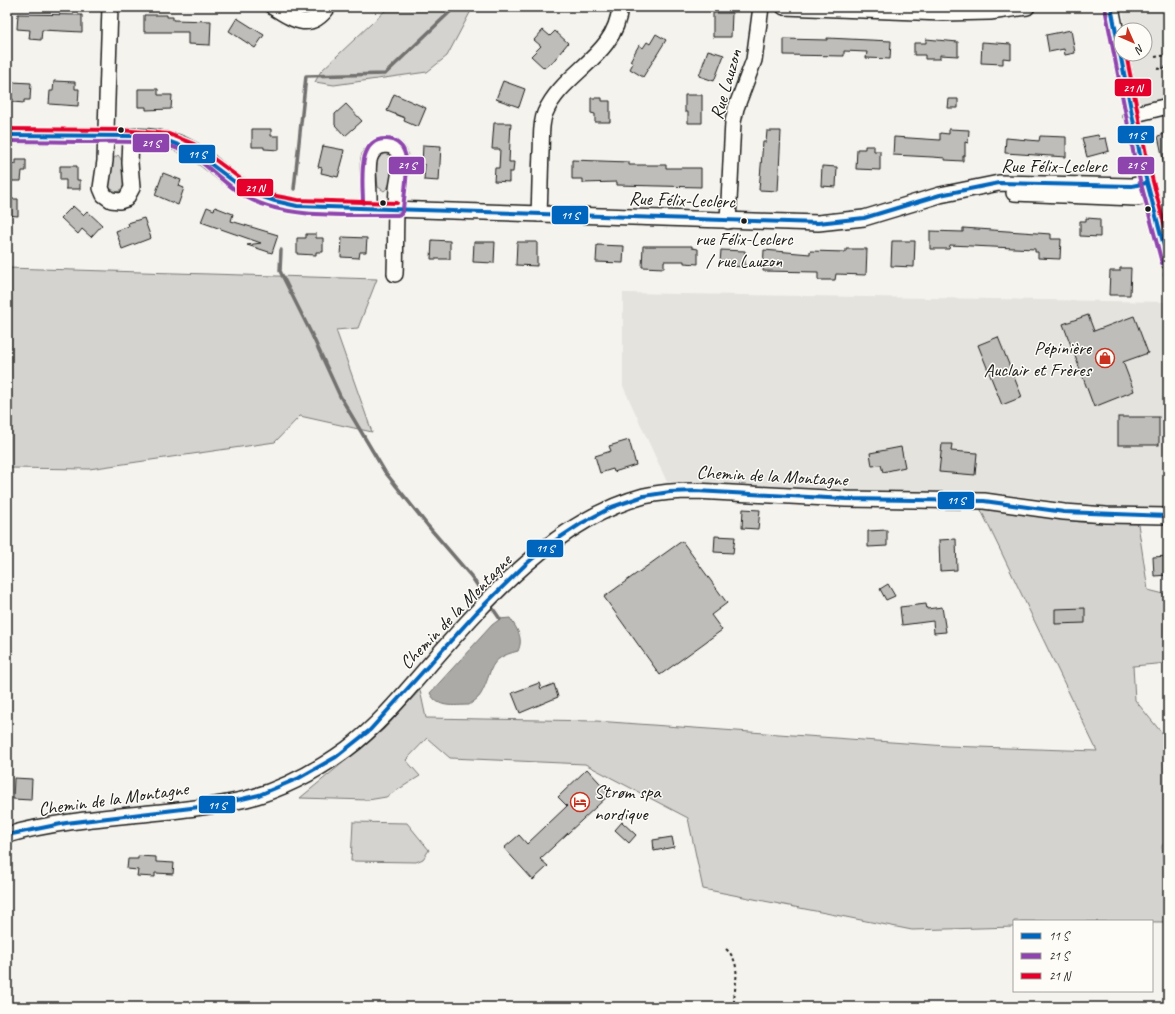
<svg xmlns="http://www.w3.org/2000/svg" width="1175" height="1014" font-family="Caveat,sans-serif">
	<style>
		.built { fill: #e4e3de }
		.green { fill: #d4d3cf; stroke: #787876 }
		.water { fill: #abaaa6; stroke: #72716f }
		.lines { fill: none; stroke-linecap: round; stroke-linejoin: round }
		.stream { stroke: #72716f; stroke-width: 3.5 }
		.building { fill: #bebdba; stroke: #1c1c1c }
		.minor-casing { stroke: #1c1c1c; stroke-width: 18 }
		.path { stroke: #1c1c1c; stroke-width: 2; stroke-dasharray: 3 3; stroke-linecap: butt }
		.minor { stroke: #fdfcf7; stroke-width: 15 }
		.bus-1-casing { stroke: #fdfcf7; stroke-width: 7 }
		.bus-2-casing { stroke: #fdfcf7; stroke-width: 7 }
		.bus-3-casing { stroke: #fdfcf7; stroke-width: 7 }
		.bus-1 { stroke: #0065bd; stroke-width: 4 }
		.bus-2 { stroke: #8e44ad; stroke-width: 4 }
		.bus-3 { stroke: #e4002b; stroke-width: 4 }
		.bus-dot { fill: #1c1c1c; stroke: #fdfcf7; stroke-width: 1.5 }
		.labels { text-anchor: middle; stroke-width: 3; stroke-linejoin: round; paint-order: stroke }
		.bus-label { font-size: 18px; fill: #1c1c1c; stroke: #fdfcf7 }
		.street-label { font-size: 19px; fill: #1c1c1c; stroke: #fdfcf7 }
		.poi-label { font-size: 19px; fill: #1c1c1c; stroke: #fdfcf7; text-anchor: end }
		.line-badge { stroke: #fdfcf7; stroke-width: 1.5 }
		.badge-label { font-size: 11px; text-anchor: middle; font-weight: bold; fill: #fff }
	</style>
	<rect width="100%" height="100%" fill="#f4f3ee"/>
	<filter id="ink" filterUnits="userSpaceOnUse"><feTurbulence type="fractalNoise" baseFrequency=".025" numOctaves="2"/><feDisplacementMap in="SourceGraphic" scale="8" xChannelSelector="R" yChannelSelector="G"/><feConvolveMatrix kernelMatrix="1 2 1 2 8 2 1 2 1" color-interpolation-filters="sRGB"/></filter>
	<g filter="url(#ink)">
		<g class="built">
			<path d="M1122 7H1168V100L1146 104 1139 102 1130 54H1145V30H1126Z"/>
			<path d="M623 293 1168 302V508L1093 506 988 492 818 490 701 482H667L623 386Z"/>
		</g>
		<g class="green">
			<path d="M389 7H473L447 56 427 72 334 85 315 82 321 71Z"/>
			<path d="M386 152 392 156C395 164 392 187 384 191L378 187 375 161 380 153Z"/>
			<path d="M118 155C125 162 129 189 117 192L109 188 113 159Z"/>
			<path d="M7 268 377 279 358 328 336 330 372 432 300 416 275 442 89 469 7 468Z"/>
			<path d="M980 508 1080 522 1138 524 1148 590 1168 595V663L1133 666 1135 700 1161 732 1168 734V838L1162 846 1164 867 1168 870V922L1014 921V927L912 930 703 889 688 818 585 764 450 758 427 738 406 760 420 776 386 797 368 800 300 798 384 729 420 690 426 718 596 721 947 746 1097 751Z"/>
			<path d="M353 822 407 823 429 850 423 859 416 862 351 861Z"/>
		</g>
		<path class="water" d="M510 618C517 629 524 638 518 651 486 659 494 670 481 694 479 698 473 702 469 705 453 705 438 709 430 693L492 625 500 619Z"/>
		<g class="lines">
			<g class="stream">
				<path d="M294 189 306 76 385 74 455 7"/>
				<path d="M281 250 280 271 312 335 340 396 385 472 428 526 471 576 486 598"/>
				<path d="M489 603 500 619"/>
			</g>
		</g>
		<g class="building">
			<path d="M713 13H732L731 37H713Z"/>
			<path d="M18 14 82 15V32L42 30 41 40 29 39 30 30 17 29Z"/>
			<path d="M144 15H167V17H173V20L211 21 210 45 188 44V32H144Z"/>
			<path d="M237 18 264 35 255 48 229 31Z"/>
			<path d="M543 30 550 36 555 31 568 43 551 64 550 63 544 68 531 56 541 46 534 40Z"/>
			<path d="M1071 30 1075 53 1065 55 1064 49 1049 52 1046 35Z"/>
			<path d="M656 34 666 40 643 77 630 69 633 63 630 61 639 45 643 48 647 42 650 44Z"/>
			<path d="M827 38 891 41 890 59 866 58 867 52 844 51V56L784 55V39L827 40Z"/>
			<path d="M926 39 958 42V56L940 55V59H925V55H914V43H926Z"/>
			<path d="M982 42 1011 44V59L1003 58V64L981 63Z"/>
			<path d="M708 50 724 55 714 81 699 76Z"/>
			<path d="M54 81 75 82V89H79L78 106 49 104 50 91H53Z"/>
			<path d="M503 81 525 89 519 107 496 99Z"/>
			<path d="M12 82 31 83 30 100H24V103L13 102V99H11Z"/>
			<path d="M138 89H158V95H172L171 109 146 110V107H138Z"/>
			<path d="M394 94 426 108 418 127 404 121 405 118 387 111Z"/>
			<path d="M685 95H702V123H688V112H685Z"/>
			<path d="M591 98H602V101H610V122H595V114L591 113Z"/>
			<path d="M949 99H958V108H948Z"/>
			<path d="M346 104 362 121 345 136 335 125V114Z"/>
			<path d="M494 123H511L509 162H514L513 172H509V182L494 181 495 168H499L500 149H492Z"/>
			<path d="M252 129H271V136H279V150L264 149V147H252Z"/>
			<path d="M949 129 969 130 968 143 965 142V156H963V161L945 160V158L932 157 893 155 894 137 940 140V133L949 134Z"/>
			<path d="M767 131H781L778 191 759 190 763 142H766Z"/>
			<path d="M1168 133V164H1164L1158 136Z"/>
			<path d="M1098 135 1099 139 1106 138 1109 151 1087 157 1082 138Z"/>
			<path d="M1040 136 1066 137V157L1005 153 1006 138 1039 141Z"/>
			<path d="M423 145 441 146 439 181 424 180 425 165 422 164Z"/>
			<path d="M323 146 344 150 343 155H344L338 177 321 173 322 168 318 167Z"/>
			<path d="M865 146H874V151H880V170L856 169 857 149H865Z"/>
			<path d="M16 160H26V171H22L21 181H7V163L16 164Z"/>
			<path d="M572 160 629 162V165H666V168H701V187L617 185V182L583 183V179H572Z"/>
			<path d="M60 166H77V180H80V189H66V180H60Z"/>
			<path d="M822 166 837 167 836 187 821 186Z"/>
			<path d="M163 173 181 180 179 186 184 188 178 205 155 195Z"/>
			<path d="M7 199H18V216L7 215Z"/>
			<path d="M73 206 83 215 87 211 102 225 91 237 82 229 78 234 61 218Z"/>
			<path d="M207 207 214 210 215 207 233 214 231 221 278 235 272 253 247 245 261 243 201 222Z"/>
			<path d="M144 218 151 238 122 249 116 231 129 226 128 223Z"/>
			<path d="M1086 218 1100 219V237L1080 236V221H1086Z"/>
			<path d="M963 228 1051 234V239H1061L1060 259 1038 258V252H1035V249L950 245 949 249H930V231L963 232Z"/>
			<path d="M306 234H316V238H323V252H316V255L297 254V238H306Z"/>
			<path d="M342 237 367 238 366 252H360L359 258 341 257Z"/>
			<path d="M432 240 450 241V259H431Z"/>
			<path d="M892 241H915L914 267 891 266Z"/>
			<path d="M474 242H495L494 263 473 262Z"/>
			<path d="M517 242H537V266L516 265Z"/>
			<path d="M597 245 624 246 623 263 596 262Z"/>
			<path d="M643 246H692V248L698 249V264L684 263V261H664V268L642 267Z"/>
			<path d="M846 249H867L866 275 836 274 835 280H818V272L763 271 764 250 810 254V251L846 252Z"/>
			<path d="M721 250 745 251V267L729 266V264L720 263Z"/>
			<path d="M1120 268H1131L1130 295H1109L1110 271H1120Z"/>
			<path d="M1088 315 1094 331 1134 316 1148 353 1123 362 1134 391 1094 407 1063 324Z"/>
			<path d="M998 337 1022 397 1002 405 978 345Z"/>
			<rect x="1118" y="417" width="41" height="28"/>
			<path d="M629 440 636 465 614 472 613 469 600 473 595 456 611 451 609 446Z"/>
			<path d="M942 444H952L951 451 977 453 975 475 939 472Z"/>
			<path d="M901 447 905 467 883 472 881 465 872 466 870 453Z"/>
			<path d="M743 509 760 510 758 529 742 528Z"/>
			<path d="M887 530V546L868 547V531Z"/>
			<path d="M715 536 735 537 733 553 714 552Z"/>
			<path d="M956 539 957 570 940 571 939 540Z"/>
			<path d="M682 541 727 603 711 615 722 630 660 675 604 597Z"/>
			<path d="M1168 556V575L1154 576 1153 557Z"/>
			<path d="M888 584 895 596 886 600 880 589Z"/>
			<path d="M926 604 927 609 942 607 946 632 934 633 933 621 902 625 900 607Z"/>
			<path d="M1085 608V623L1055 624V609Z"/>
			<path d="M539 683 541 689 554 684 558 697 520 713 512 693Z"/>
			<path d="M587 769 610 794 540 859 548 866 533 880 504 848 519 835 527 844 567 806 558 797Z"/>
			<path d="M14 778 32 779 31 800 13 799Z"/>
			<path d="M622 822 636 835 629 843 615 830Z"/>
			<path d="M672 837 674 847 654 851 653 840Z"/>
			<path d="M138 856 156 857V862L174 863 173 874 155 873V877L137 876 138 870 127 869 128 859H138Z"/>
		</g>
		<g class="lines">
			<g class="minor-casing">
				<g id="minor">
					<path d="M110 7 105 161 101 188 104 195 111 200 120 201 126 199 132 188 130 163 131 137"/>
					<path d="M273 7C294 20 310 32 328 7"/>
					<path d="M784 7 943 13 990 12 1027 7"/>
					<path d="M1111 7 1141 160 1168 261"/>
					<path d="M1131 115 1168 106"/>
					<path d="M7 135C38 135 68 135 99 136 126 136 158 134 183 145 196 150 207 160 218 169 242 189 265 202 297 206L818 223 864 218 940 195 999 183 1132 186 1146 183"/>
					<path d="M1014 193 1135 198 1149 196"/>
					<path d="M369 208C370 196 366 167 370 157 375 143 395 140 400 156 402 166 398 179 397 189 395 217 396 246 395 274"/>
					<path d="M539 214C540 193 540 173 541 152 542 139 540 125 545 113 563 71 616 57 620 7"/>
					<path d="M728 221 733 122 736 108 754 60 761 7"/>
					<path d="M7 835C84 813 168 817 246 799 281 790 318 770 347 749 379 725 405 693 431 663 488 598 557 519 644 496 661 492 678 491 696 491L846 499 984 501 1064 512 1106 515 1168 516"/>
				</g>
			</g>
			<g class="path">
				<path d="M1155 57 1168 55"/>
				<path d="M1157 69 1168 67"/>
				<path d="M1164 273 1168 287"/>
				<path d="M726 949C744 965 733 986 734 1007"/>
			</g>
			<use href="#minor" class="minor"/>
			<g class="bus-1-casing">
				<g id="bus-1">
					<path d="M1111 7 1141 160 1168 261"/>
					<path d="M7 135 131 136 163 139 192 150 236 183 254 194 275 201 297 206 818 223 864 218 940 195 999 183 1132 186 1146 183"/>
					<path d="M7 835 66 823 216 805 259 795 299 778 336 757 370 730 476 613 526 564 553 542 582 523 612 507 644 496 670 492 696 491 846 499 984 501 1064 512 1168 516"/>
				</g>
			</g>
			<g class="bus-2-casing">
				<g id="bus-2">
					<path d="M1105 8 1135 161 1162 263"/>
					<path d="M7 141C36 141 66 142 95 142 121 142 148 140 173 147 203 156 221 184 248 198 290 220 351 214 397 215L401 214 403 210C404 194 410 165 404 151 402 145 394 139 387 139 356 137 363 183 363 203"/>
				</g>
			</g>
			<g class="bus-3-casing">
				<g id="bus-3">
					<path d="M1126 54 1147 159 1168 238"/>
					<path d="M7 129 120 130 169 134 194 144 249 185 271 195 298 200 397 203"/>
				</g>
			</g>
			<use href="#bus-1" class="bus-1"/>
			<use href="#bus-2" class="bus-2"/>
			<use href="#bus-3" class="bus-3"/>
		</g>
	</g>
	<defs>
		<g id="shop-ring" transform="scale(1)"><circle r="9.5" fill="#fdfcf7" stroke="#c8321e" stroke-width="1.5"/><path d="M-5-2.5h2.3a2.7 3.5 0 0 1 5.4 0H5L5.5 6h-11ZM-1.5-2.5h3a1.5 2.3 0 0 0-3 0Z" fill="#c8321e"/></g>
		<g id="hotel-ring" transform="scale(1)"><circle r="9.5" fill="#fdfcf7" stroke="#c8321e" stroke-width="1.5"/><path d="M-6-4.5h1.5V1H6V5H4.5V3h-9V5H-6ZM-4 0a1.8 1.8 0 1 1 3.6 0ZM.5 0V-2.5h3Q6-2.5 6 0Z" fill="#c8321e"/></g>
	</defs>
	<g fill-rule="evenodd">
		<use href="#shop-ring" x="1105" y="358"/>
		<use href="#hotel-ring" x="580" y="802"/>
	</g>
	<g class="bus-dot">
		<circle cx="121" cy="130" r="3.5"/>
		<circle cx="383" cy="203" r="3.5"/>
		<circle cx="1148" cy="209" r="3.5"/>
		<circle cx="744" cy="221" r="3.5"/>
	</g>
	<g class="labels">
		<g class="bus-label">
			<text x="744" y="245">rue Félix-Leclerc<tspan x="744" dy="22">/ rue Lauzon</tspan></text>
		</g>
		<g class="street-label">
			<text transform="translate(725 84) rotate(-74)" y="7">Rue Lauzon</text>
			<text x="1054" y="172">Rue Félix-Leclerc</text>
			<text transform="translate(682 199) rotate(2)" y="7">Rue Félix-Leclerc</text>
			<text transform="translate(772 475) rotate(3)" y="7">Chemin de la Montagne</text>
			<text transform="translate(455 611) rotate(-46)" y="7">Chemin de la Montagne</text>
			<text transform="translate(113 798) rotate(-8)" y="7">Chemin de la Montagne</text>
		</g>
		<g class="poi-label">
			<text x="1091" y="354">Pépinière<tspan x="1091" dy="22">Auclair et Frères</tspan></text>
			<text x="594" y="798" text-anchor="start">Strøm spa<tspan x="594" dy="22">nordique</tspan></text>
		</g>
	</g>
	<g class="line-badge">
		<rect x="1114" y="78" width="38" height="19" rx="4" fill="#e4002b"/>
		<rect x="1117" y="125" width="38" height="19" rx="4" fill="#0065bd"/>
		<rect x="132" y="133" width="38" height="20" rx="4" fill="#8e44ad"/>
		<rect x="178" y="144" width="38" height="20" rx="4" fill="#0065bd"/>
		<rect x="388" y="156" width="37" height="19" rx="4" fill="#8e44ad"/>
		<rect x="1117" y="156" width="38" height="19" rx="4" fill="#8e44ad"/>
		<rect x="236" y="178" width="38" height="19" rx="4" fill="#e4002b"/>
		<rect x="551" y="205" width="38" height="20" rx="4" fill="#0065bd"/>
		<rect x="937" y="491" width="38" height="19" rx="4" fill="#0065bd"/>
		<rect x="526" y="539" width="38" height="19" rx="4" fill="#0065bd"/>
		<rect x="198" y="795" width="38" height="19" rx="4" fill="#0065bd"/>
	</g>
	<g class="badge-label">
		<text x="1133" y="92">21 N</text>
		<text x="1136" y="139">11 S</text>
		<text x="151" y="147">21 S</text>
		<text x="197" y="158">11 S</text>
		<text x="407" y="169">21 S</text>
		<text x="1136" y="169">21 S</text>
		<text x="255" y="192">21 N</text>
		<text x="570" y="219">11 S</text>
		<text x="956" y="504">11 S</text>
		<text x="545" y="552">11 S</text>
		<text x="217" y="809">11 S</text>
	</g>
	<rect width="1175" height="1014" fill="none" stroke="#fdfcf7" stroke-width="24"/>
	<rect x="12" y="12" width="1151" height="990" fill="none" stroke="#1c1c1c" stroke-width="1.5" filter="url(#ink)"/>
	<rect x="1013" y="920" width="140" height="72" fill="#fdfcf7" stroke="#a3a29f"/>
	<rect x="1021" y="933" width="20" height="6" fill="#0065bd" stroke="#a3a29f"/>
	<text x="1049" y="940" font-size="12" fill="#1c1c1c">11 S</text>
	<rect x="1021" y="953" width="20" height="6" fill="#8e44ad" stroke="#a3a29f"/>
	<text x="1049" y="960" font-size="12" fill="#1c1c1c">21 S</text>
	<rect x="1021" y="973" width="20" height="6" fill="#e4002b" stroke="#a3a29f"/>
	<text x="1049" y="980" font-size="12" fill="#1c1c1c">21 N</text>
	<g transform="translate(1133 42) rotate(135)"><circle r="19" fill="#fdfcf7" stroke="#a3a29f"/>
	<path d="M0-3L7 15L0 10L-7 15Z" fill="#c8321e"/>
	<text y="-6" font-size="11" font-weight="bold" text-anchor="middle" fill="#1c1c1c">N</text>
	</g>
</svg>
